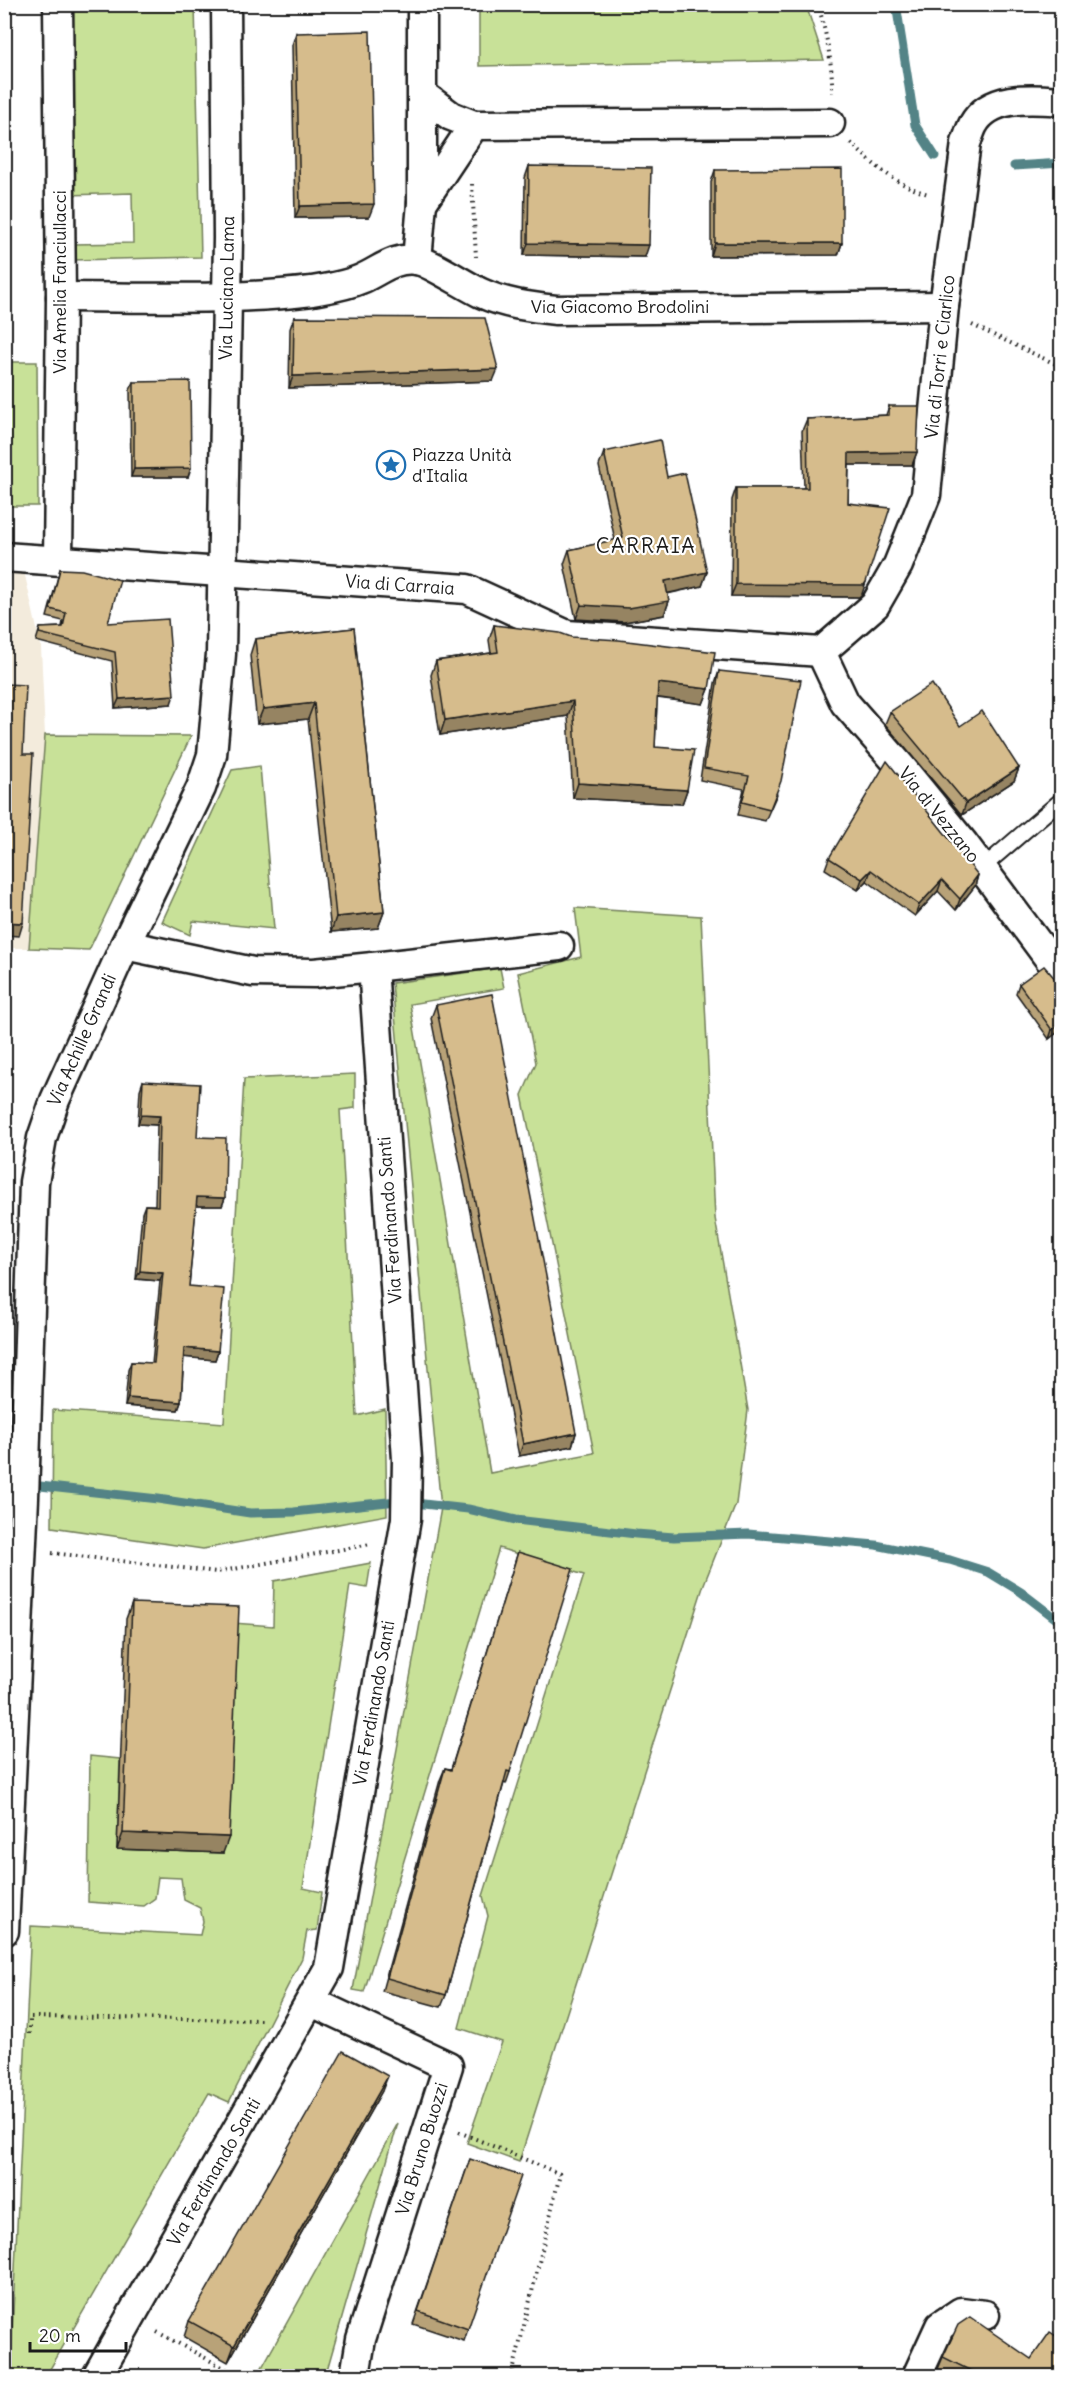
<svg xmlns="http://www.w3.org/2000/svg" width="1066" height="2381" font-family="Delius,sans-serif">
	<style>
		.built { fill: #f3ebdc }
		.green { fill: #c8e198; stroke: #727e5a; stroke-width: 1.5 }
		.lines { fill: none; stroke-linecap: round; stroke-linejoin: round }
		.stream { stroke: #528386; stroke-width: 9 }
		.lane-casing { stroke: #1c1c1c; stroke-width: 18 }
		.street-casing { stroke: #1c1c1c; stroke-width: 33 }
		.path { stroke: #1c1c1c; stroke-width: 4; stroke-dasharray: 1.5 4.5; stroke-linecap: butt }
		.lane { stroke: #fff; stroke-width: 14 }
		.street { stroke: #fff; stroke-width: 28 }
		.wall { fill: #b8a278; stroke: #1c1c1c; stroke-width: 1.5 }
		.shaded-wall { fill: #968462; stroke: #1c1c1c; stroke-width: 1.5 }
		.building { fill: #d6bc8c; stroke: #1c1c1c; stroke-width: 1.5 }
		.labels { text-anchor: middle; stroke-width: 4.5; stroke-linejoin: round; paint-order: stroke }
		.street-label { font-size: 18px; fill: #1c1c1c; stroke: #fff }
		.poi-label { font-size: 18px; fill: #1c1c1c; stroke: #fff; text-anchor: start }
		.quarter-label { font-size: 21px; letter-spacing: 1.5px; fill: #1c1c1c; stroke: #fff }
	</style>
	<rect width="100%" height="100%" fill="#fff"/>
	<filter id="ink" filterUnits="userSpaceOnUse"><feTurbulence type="fractalNoise" baseFrequency=".0167" numOctaves="2"/><feDisplacementMap in="SourceGraphic" scale="12" xChannelSelector="R" yChannelSelector="G"/><feConvolveMatrix kernelMatrix="1 2 1 2 8 2 1 2 1" color-interpolation-filters="sRGB"/></filter>
	<g filter="url(#ink)">
		<path class="built" d="M4 570 24 571 41 647 45 736 29 948H5Z"/>
		<g class="green">
			<path d="M65 5H195L201 257 73 260V244L133 243 132 193 69 195Z"/>
			<path d="M479 5H806L824 60 479 66Z"/>
			<path d="M5 362H37L38 506H5Z"/>
			<path d="M45 735 191 736 89 950 29 948Z"/>
			<path d="M260 766 274 929 193 921 190 935 162 922 232 770Z"/>
			<path d="M575 908 701 916 715 1218 748 1410 736 1504 704 1584 519 2162 467 2143 502 2042 459 2028 488 1916 483 1896 584 1575 499 1548 364 1992 353 1990 441 1508 392 983 500 968 504 988 410 1004 490 1473 594 1453 522 1095 536 1063 518 973 581 957Z"/>
			<path d="M355 1074V1108L340 1110 357 1416 385 1409 387 1515 203 1549 52 1527 53 1410 224 1423 244 1079Z"/>
			<path d="M371 1563 367 1588 350 1585 303 1888 322 1892 317 1930 307 1931 302 1958 229 2102 209 2093 46 2376H10L31 1926 200 1935 203 1921 200 1908 184 1900 181 1878 158 1877 155 1898 144 1906 88 1902 90 1756 120 1759 117 1849 233 1623 273 1626 274 1581Z"/>
			<path d="M398 2123 327 2370 260 2371Z"/>
		</g>
		<g class="lines">
			<g class="stream">
				<path d="M896 4 915 125 935 156"/>
				<path d="M1014 166 1062 163"/>
				<path d="M4 1482 158 1499 250 1513 294 1512 397 1501 468 1509 516 1520 636 1534 674 1537 748 1534 876 1545 950 1560 988 1572 1021 1592 1055 1618 1062 1621"/>
			</g>
			<g class="lane-casing">
				<path id="lane" d="M982 868 1060 801"/>
			</g>
			<g class="street-casing">
				<g id="street">
					<path d="M58 4 61 297 58 560"/>
					<path d="M423 95 451 116 474 125"/>
					<path d="M422 203 474 125 830 123"/>
					<path d="M417 260 422 203V4"/>
					<path d="M61 297C144 297 229 301 312 291 329 288 345 286 361 279 380 271 393 257 416 260 428 261 466 286 481 293 505 304 530 307 556 310L944 306"/>
					<path d="M4 557 467 589 567 635 821 652"/>
					<path d="M821 652 875 605 898 565 926 495 944 306 966 143C968 138 970 131 973 125 990 94 1033 99 1062 101"/>
					<path d="M821 652 845 703 902 768 964 844 1062 976"/>
					<path d="M373 967 559 946"/>
					<path d="M4 1931 24 1498 34 1182 42 1138 55 1100 125 945 201 788 212 755 221 654 228 238 226 4"/>
					<path d="M312 2002 448 2066 361 2339 355 2376"/>
					<path d="M97 2376 329 1968 406 1519 407 1459 373 967 314 973 253 972 125 945"/>
					<path d="M917 2376 940 2326 961 2312 985 2315"/>
				</g>
			</g>
			<g class="path">
				<path d="M818 4C826 33 833 64 832 93"/>
				<path d="M851 143C874 166 897 185 928 194"/>
				<path d="M472 184 476 257"/>
				<path d="M972 325 1062 367"/>
				<path d="M52 1553 217 1572 371 1544"/>
				<path d="M30 2034V2017L264 2020"/>
				<path d="M459 2132 560 2174 512 2376"/>
				<path d="M157 2332 237 2375H327"/>
			</g>
			<use href="#lane" class="lane"/>
			<use href="#street" class="street"/>
		</g>
		<g class="wall">
			<path d="M296 33 369 217 295 218 292 45Z"/>
			<path d="M529 166 645 257 524 255 525 178Z"/>
			<path d="M715 170 842 243 838 255 711 256V182Z"/>
			<path d="M294 317 493 381 289 388 290 329Z"/>
			<path d="M134 382 188 477H131L130 390Z"/>
			<path d="M889 406 917 452 912 465H849L848 503 862 594 859 597 731 596 732 500 736 488H804L802 431 807 419 886 415Z"/>
			<path d="M604 452 667 477 707 572 702 586 667 594 669 601 664 615 624 622 576 619 564 564 569 550 615 540 599 466Z"/>
			<path d="M60 569 108 623 171 704 115 708 112 661 36 641 40 628 62 627 63 621 47 617Z"/>
			<path d="M494 625 709 689 703 704 657 698 655 747 687 790 682 804 573 798 568 716 440 735 431 675 436 661 491 653 489 640Z"/>
			<path d="M354 628 384 912 378 928 331 932 308 719 257 724 250 655 255 639Z"/>
			<path d="M719 671 777 794 765 821 738 815 744 789 700 780 715 683Z"/>
			<path d="M890 712 960 726 1019 768 1014 781 962 815 885 724Z"/>
			<path d="M829 858 978 875 975 886 956 910 938 891 915 916 867 881 858 890 825 869Z"/>
			<path d="M1058 982 1062 983V1029L1049 1039 1016 993 1019 984Z"/>
			<path d="M436 1005 576 1433 572 1446 519 1456 431 1018Z"/>
			<path d="M143 1081 197 1137 225 1198 222 1206H196L189 1286 218 1351 215 1360 184 1357 181 1402 178 1410 125 1406 128 1370 131 1362 152 1363 160 1281 136 1279 142 1213 145 1205H155L157 1125 138 1124 140 1090Z"/>
			<path d="M1062 1117V1134L1057 1132Z"/>
			<path d="M518 1552 510 1772 506 1784 504 1783 446 1995 441 2007 382 1991 440 1780 445 1768 451 1769Z"/>
			<path d="M132 1603 223 1853 117 1849 126 1619Z"/>
			<path d="M382 2091 228 2362 184 2337 189 2321Z"/>
			<path d="M470 2159 468 2329 464 2341 413 2324Z"/>
			<path d="M943 2357 1031 2359 1062 2376H952L938 2369Z"/>
		</g>
		<g class="shaded-wall">
			<path d="M374 204 369 217 295 218 300 206Z"/>
			<path d="M528 243 649 245 645 257 524 255Z"/>
			<path d="M715 243H842L838 255 711 256Z"/>
			<path d="M498 369 493 381 289 388 293 376Z"/>
			<path d="M917 452 912 465H845L849 453Z"/>
			<path d="M191 468 188 477H131L134 469Z"/>
			<path d="M707 572 702 586 660 595 665 581Z"/>
			<path d="M866 582 862 594 859 597 731 596 736 584Z"/>
			<path d="M669 601 664 615 624 622 576 619 581 605Z"/>
			<path d="M658 683 709 689 703 704 653 697Z"/>
			<path d="M174 695 171 704 115 708 119 699Z"/>
			<path d="M573 701 568 716 440 735 445 720Z"/>
			<path d="M314 703 308 719 257 724 263 709Z"/>
			<path d="M1019 768 1014 781 962 815 966 803Z"/>
			<path d="M578 783 687 790 682 804 573 798Z"/>
			<path d="M871 870 867 881 858 890 862 879Z"/>
			<path d="M978 875 975 886 956 910 960 899Z"/>
			<path d="M942 880 938 891 915 916 919 905Z"/>
			<path d="M384 912 378 928 331 932 336 917Z"/>
			<path d="M4 922 23 923 19 936 4 935Z"/>
			<path d="M1062 1023V1029L1049 1039 1052 1030Z"/>
			<path d="M141 1115 160 1116 157 1125 138 1124Z"/>
			<path d="M197 1197 225 1198 222 1206H194Z"/>
			<path d="M140 1271 163 1273 160 1281 136 1279Z"/>
			<path d="M184 1348 218 1351 215 1360 181 1357Z"/>
			<path d="M128 1398 181 1402 178 1410 125 1406Z"/>
			<path d="M576 1433 572 1446 519 1456 523 1444Z"/>
			<path d="M123 1833 229 1837 223 1853 117 1849Z"/>
			<path d="M388 2076 382 2091 228 2362 234 2346Z"/>
		</g>
		<g class="building">
			<path d="M370 31 374 204 300 206 296 33Z"/>
			<path d="M529 166 651 168 649 245 528 243Z"/>
			<path d="M842 169V243H715V170Z"/>
			<path d="M294 317 485 318 498 369 293 376Z"/>
			<path d="M190 381 191 468 134 469V382Z"/>
			<path d="M889 406H919L917 452 849 453 848 503 890 508 866 582 864 585 736 584V488H808L807 419 889 415Z"/>
			<path d="M660 440 667 477 685 473 707 572 665 581 669 601 629 608 581 605 569 550 623 538 604 452Z"/>
			<path d="M60 569 82 570 120 580 108 623 168 619 174 695 119 699 115 652 39 633 40 628 63 627 66 613 50 609Z"/>
			<path d="M494 625 560 633 571 637 619 640 715 652 709 689 658 683 655 747 694 750 687 790 578 783 573 701 445 720 436 661 498 652Z"/>
			<path d="M354 628 384 912 336 917 314 703 263 709 255 639Z"/>
			<path d="M719 671 801 680 781 781 770 809 742 802 749 776 704 768Z"/>
			<path d="M4 684 26 685 23 754H33L23 923 4 922Z"/>
			<path d="M932 684 960 726 982 711 1019 768 966 803 890 712Z"/>
			<path d="M887 761 978 875 960 899 942 880 919 905 871 870 862 879 829 858Z"/>
			<path d="M1044 966 1058 982 1062 983V1023L1052 1030 1019 984Z"/>
			<path d="M492 994 576 1433 523 1444 436 1005Z"/>
			<path d="M143 1081 200 1084 197 1137 226 1138 225 1198 197 1197 189 1286 224 1289 218 1351 184 1348 181 1402 128 1398 131 1362 154 1363 163 1273 140 1271 145 1205 158 1206 160 1116 141 1115Z"/>
			<path d="M518 1552 573 1569 510 1772 507 1771 446 1995 387 1978 445 1768 451 1770Z"/>
			<path d="M132 1603 239 1607 229 1837 123 1833Z"/>
			<path d="M343 2051 388 2076 234 2346 189 2321Z"/>
			<path d="M470 2159 521 2176 468 2329 418 2311Z"/>
			<path d="M970 2317 1031 2359 1050 2332 1062 2340V2376H981L943 2357 958 2325Z"/>
		</g>
	</g>
	<defs>
		<g id="sight-ring" transform="scale(1.5)"><circle r="9.5" fill="#fff" stroke="#1f6fb2" stroke-width="1.5"/><path d="M0-6L1.8-2.2L6-1.7L2.9 1.2L3.7 5.4L0 3.3L-3.7 5.4L-2.9 1.2L-6-1.7L-1.8-2.2Z" fill="#1f6fb2"/></g>
	</defs>
	<g fill-rule="evenodd">
		<use href="#sight-ring" x="391" y="465"/>
	</g>
	<g class="labels">
		<g class="street-label">
			<text transform="translate(60 282) rotate(-90)" y="6">Via Amelia Fanciullacci</text>
			<text transform="translate(227 288) rotate(-89)" y="6">Via Luciano Lama</text>
			<text x="620" y="313">Via Giacomo Brodolini</text>
			<text transform="translate(940 357) rotate(-84)" y="6">Via di Torri e Ciarlico</text>
			<text transform="translate(400 585) rotate(4)" y="6">Via di Carraia</text>
			<text transform="translate(939 815) rotate(51)" y="6">Via di Vezzano</text>
			<text transform="translate(82 1040) rotate(-66)" y="6">Via Achille Grandi</text>
			<text transform="translate(390 1220) rotate(-94)" y="6">Via Ferdinando Santi</text>
			<text transform="translate(374 1703) rotate(-80)" y="6">Via Ferdinando Santi</text>
			<text transform="translate(422 2149) rotate(-73)" y="6">Via Bruno Buozzi</text>
			<text transform="translate(214 2172) rotate(-60)" y="6">Via Ferdinando Santi</text>
		</g>
		<g class="poi-label">
			<text x="412" y="461">Piazza Unità<tspan x="412" dy="21">d'Italia</tspan></text>
		</g>
		<g class="quarter-label">
			<text x="646" y="553">CARRAIA</text>
		</g>
	</g>
	<rect width="1066" height="2381" fill="none" stroke="#fff" stroke-width="24"/>
	<rect x="12" y="12" width="1042" height="2357" fill="none" stroke="#1c1c1c" stroke-width="2" filter="url(#ink)"/>
	<path d="M30 2342v9h96v-9" fill="none" stroke="#1c1c1c" stroke-width="3"/>
	<text x="39" y="2342" font-size="18" fill="#1c1c1c" stroke="#ffffff" stroke-width="4.5" paint-order="stroke">20 m</text>
</svg>
